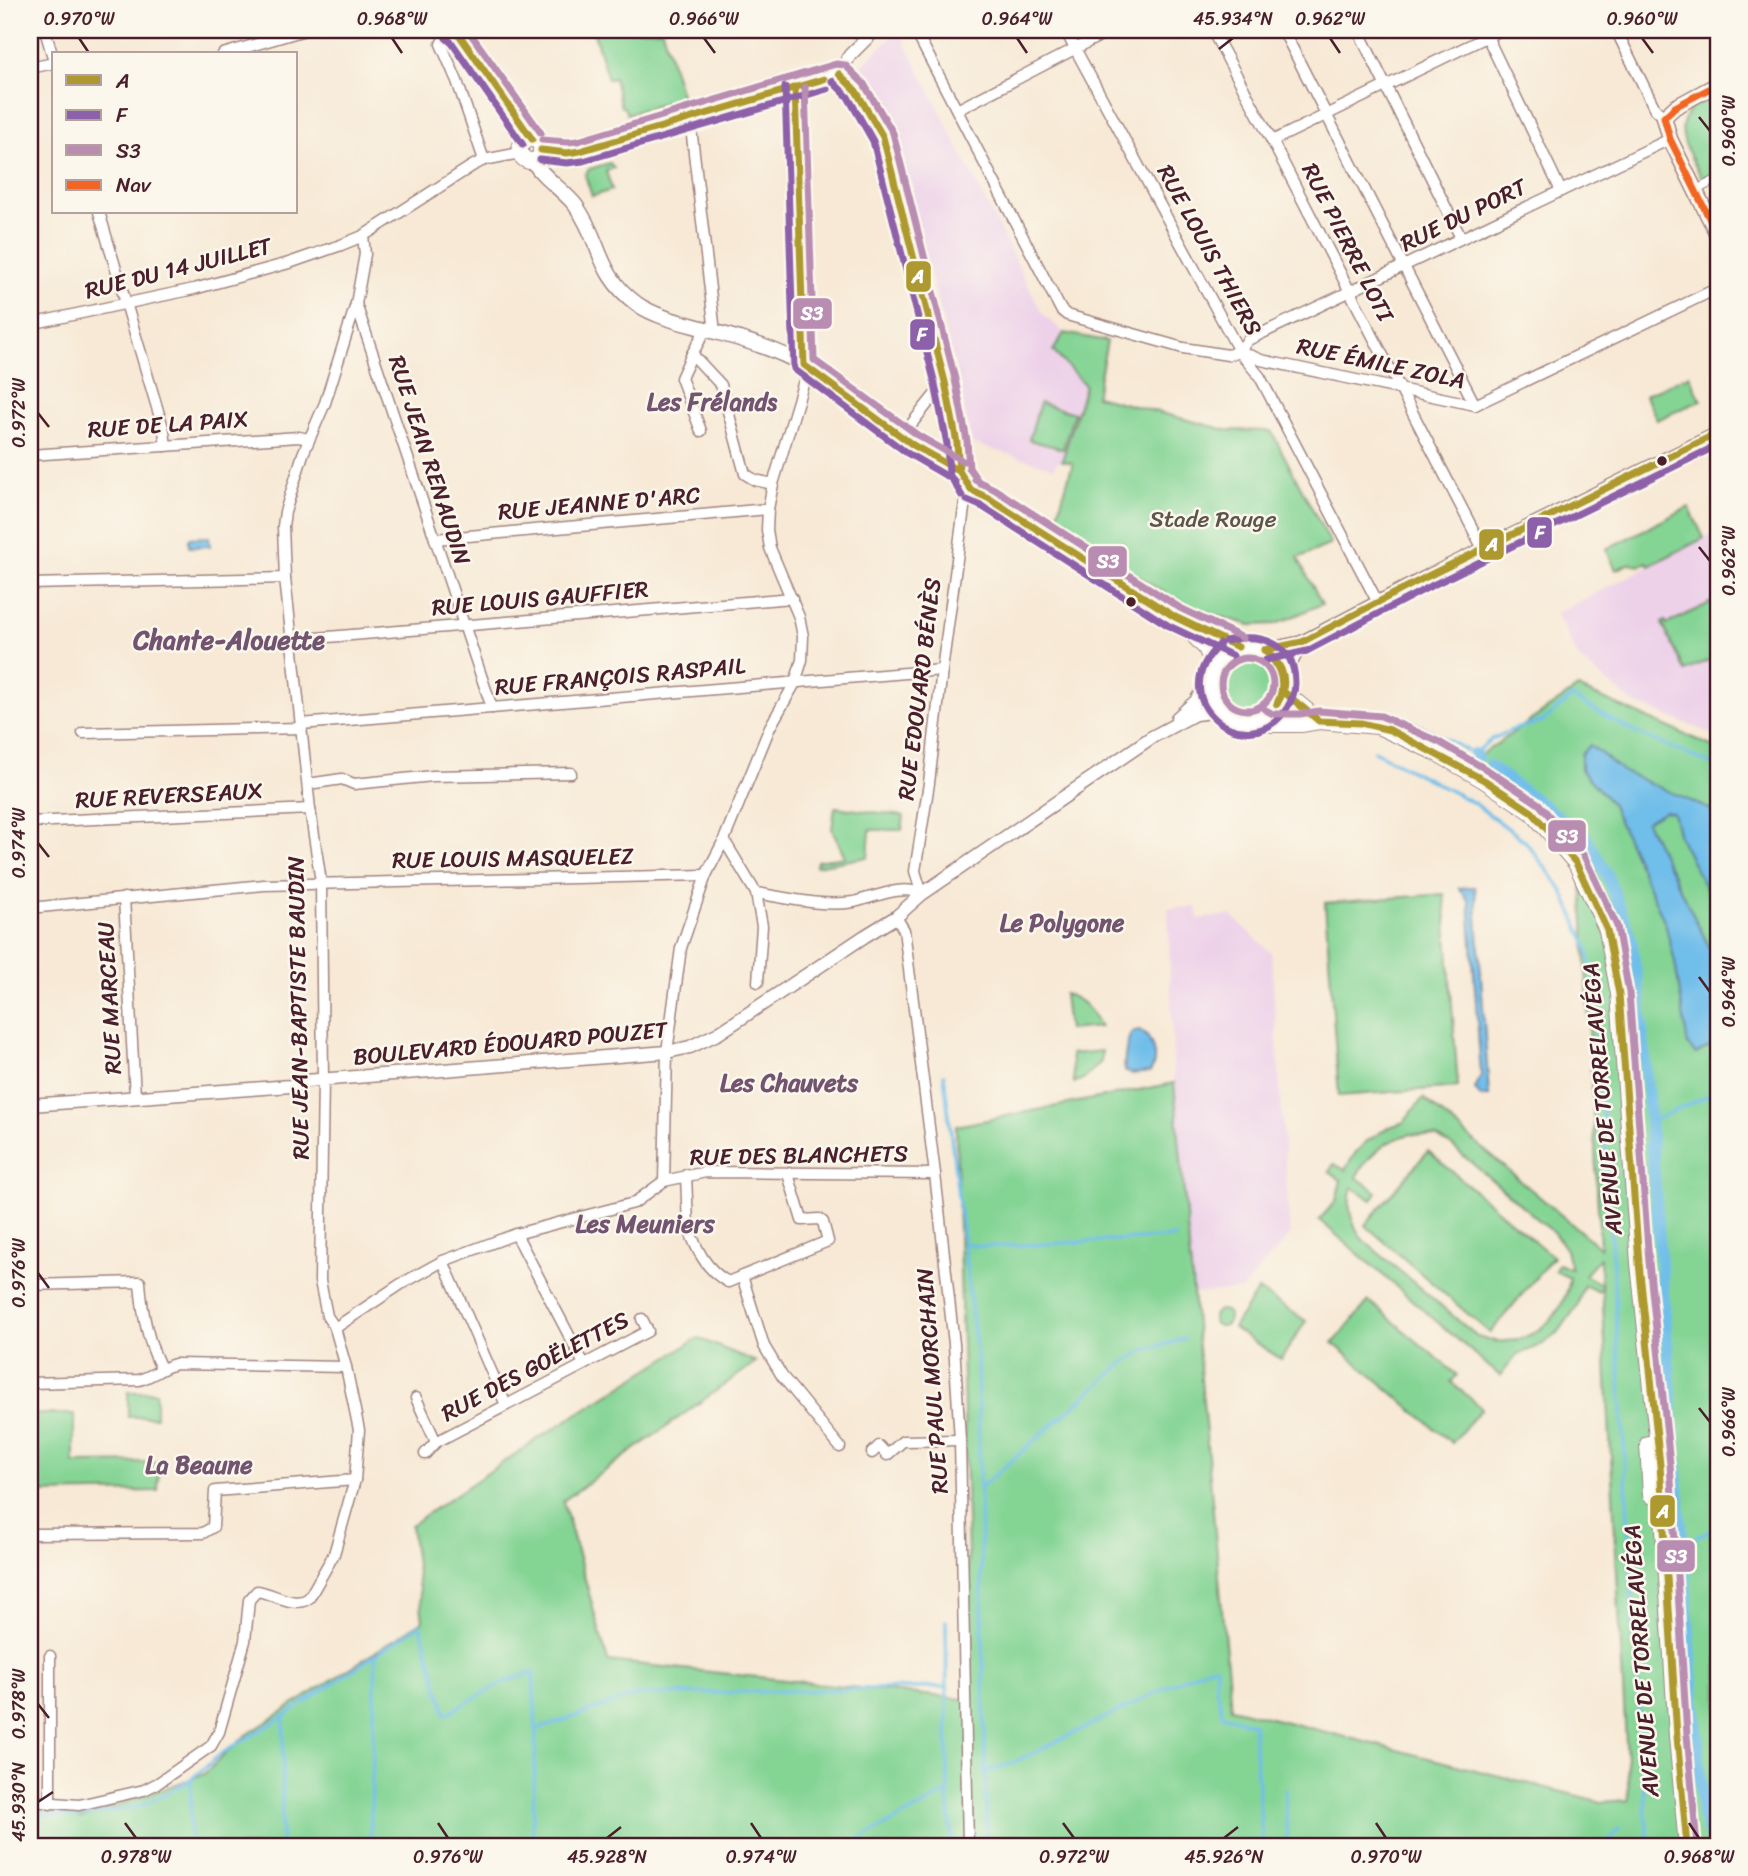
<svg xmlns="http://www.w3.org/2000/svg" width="1748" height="1876" font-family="Sriracha,sans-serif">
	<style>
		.built { fill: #edd1e9 }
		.green { fill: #84d494; stroke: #677a60; stroke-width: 2; fill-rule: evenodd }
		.water { fill: #6fbeea; stroke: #5c6e8a; stroke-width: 2 }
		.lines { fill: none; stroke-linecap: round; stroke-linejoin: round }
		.stream { stroke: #6fbeea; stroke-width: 3.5 }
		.canal { stroke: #6fbeea; stroke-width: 12 }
		.pedestrian-casing { stroke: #a08480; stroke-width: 10 }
		.minor-casing { stroke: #a08480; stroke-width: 13 }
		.tertiary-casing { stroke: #a08480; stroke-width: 15 }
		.secondary-casing { stroke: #a08480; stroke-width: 17 }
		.primary-casing { stroke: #a08480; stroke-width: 18 }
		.pedestrian { stroke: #fff; stroke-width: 8 }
		.minor { stroke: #fff; stroke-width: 10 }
		.tertiary { stroke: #fff; stroke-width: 12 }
		.secondary { stroke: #fff; stroke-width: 14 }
		.primary { stroke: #fff; stroke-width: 16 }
		.bus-1-casing { stroke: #fbf7ec; stroke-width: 12 }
		.bus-2-casing { stroke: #fbf7ec; stroke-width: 12 }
		.bus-3-casing { stroke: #fbf7ec; stroke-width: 12 }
		.bus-4-casing { stroke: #fbf7ec; stroke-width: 12 }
		.bus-1 { stroke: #ad992f; stroke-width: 7 }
		.bus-2 { stroke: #8d61a9; stroke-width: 7 }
		.bus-3 { stroke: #b98cb2; stroke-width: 7 }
		.bus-4 { stroke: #f26522; stroke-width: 7 }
		.ticks { fill: none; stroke: #4a1f2b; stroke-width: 2.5 }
		.bus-dot { fill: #4a1f2b; stroke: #fbf7ec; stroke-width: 2.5 }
		.labels { text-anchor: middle; stroke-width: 5; stroke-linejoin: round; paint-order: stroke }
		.street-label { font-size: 23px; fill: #4a1f2b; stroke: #fbf7ec }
		.park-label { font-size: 23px; fill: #5b554a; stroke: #fbf7ec }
		.neighbourhood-label { font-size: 24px; font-weight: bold; fill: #735470; stroke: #fbf7ec }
		.quarter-label { font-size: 26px; font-weight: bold; fill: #735470; stroke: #fbf7ec }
		.line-badge { stroke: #fbf7ec; stroke-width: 2.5 }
		.badge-label { font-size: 19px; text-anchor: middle; font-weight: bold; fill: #fff }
		.neatline { fill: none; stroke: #4a1f2b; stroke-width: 2.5 }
		.ticks-label { font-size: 18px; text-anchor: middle; fill: #4a1f2b }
	</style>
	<rect width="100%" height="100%" fill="#fbf7ec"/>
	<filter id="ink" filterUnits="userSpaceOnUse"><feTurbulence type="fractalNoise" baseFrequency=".0143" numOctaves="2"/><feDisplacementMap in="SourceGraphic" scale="14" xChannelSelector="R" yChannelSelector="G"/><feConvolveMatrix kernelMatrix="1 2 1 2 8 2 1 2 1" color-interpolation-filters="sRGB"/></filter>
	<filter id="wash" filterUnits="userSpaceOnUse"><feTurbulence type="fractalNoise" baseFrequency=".00686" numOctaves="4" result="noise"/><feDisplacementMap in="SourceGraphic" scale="28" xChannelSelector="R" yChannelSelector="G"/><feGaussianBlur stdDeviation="1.57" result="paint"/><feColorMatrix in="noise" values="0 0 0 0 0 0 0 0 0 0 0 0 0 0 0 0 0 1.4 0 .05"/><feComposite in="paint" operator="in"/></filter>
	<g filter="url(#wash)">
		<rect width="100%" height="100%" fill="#f7e9d5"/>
		<g class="built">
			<path d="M899 30 1042 313 1064 333 1053 351 1085 385 1062 461 1056 463 1054 468 972 443 952 355 894 137 860 75 864 63Z"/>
			<path d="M1718 532V736L1632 702 1579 659 1556 613Z"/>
			<path d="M1196 907 1198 919 1231 915 1271 953 1290 1235 1241 1290 1193 1294 1174 1083 1168 908Z"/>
		</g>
		<g class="green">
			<path d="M593 30H662L682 98 627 114 624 107H621L614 78 608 79Z"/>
			<path d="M1718 94V112L1711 115 1718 131V173L1703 180C1691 156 1670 131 1692 107 1698 101 1711 98 1718 94Z"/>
			<path d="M610 163 614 168 606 171 612 190 592 196 585 175 589 169Z"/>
			<path d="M1064 333 1107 341 1096 396 1226 430 1271 431 1331 544 1298 558 1322 604 1276 624 1251 625 1188 608 1055 523 1073 463 1062 461 1085 385 1053 351Z"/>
			<path d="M1689 375 1701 400 1657 420 1645 395Z"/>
			<path d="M1040 403 1074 413 1063 449 1029 440Z"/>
			<path d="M1689 507 1704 538 1649 566 1647 562 1639 566 1630 563 1616 570 1606 549Z"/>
			<path d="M1718 599V656L1685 671 1662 623 1665 621 1667 624Z"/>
			<circle cx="1248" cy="683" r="32"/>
			<path d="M1578 688 1718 749V1846H30V1802L81 1819 204 1774 245 1736 423 1621 411 1525 542 1436 698 1338 756 1362 563 1501 608 1661 972 1700 956 1126 1174 1083 1231 1708 1602 1802 1629 1800 1602 1286 1599 1292 1584 1285 1577 1306 1560 1330 1545 1343 1517 1355 1500 1376 1319 1220 1336 1201 1341 1180 1329 1172 1334 1164 1345 1170 1356 1152 1366 1142 1387 1128 1404 1122 1423 1098 1600 1248 1580 843 1472 761ZM1412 1134 1437 1137 1452 1146 1554 1233 1566 1250 1571 1269 1558 1264 1555 1271 1570 1278C1564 1323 1521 1353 1478 1337L1363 1240C1351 1223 1346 1207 1352 1187L1372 1200 1377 1192 1356 1177C1368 1155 1386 1139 1412 1134ZM1600 1258 1601 1284 1585 1275Z"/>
			<path d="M835 807 904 816 902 830H870L868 857 816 866 817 861 845 857 832 829Z"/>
			<path d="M1444 894 1458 1087 1339 1096 1325 903Z"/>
			<path d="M1064 994C1082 998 1092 1010 1100 1027L1068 1030Z"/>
			<path d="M1102 1051 1101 1062 1083 1079 1074 1083 1071 1054Z"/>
			<path d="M1428 1151 1553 1257 1490 1333 1365 1225Z"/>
			<path d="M1258 1290 1306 1321 1281 1359 1233 1328Z"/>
			<path d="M1369 1301 1457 1375 1451 1382 1482 1408 1452 1443 1333 1343Z"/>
			<circle cx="1221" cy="1318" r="8"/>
			<rect x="128" y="1392" width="28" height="25"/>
			<path d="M30 1414H74V1463L159 1462 158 1491 30 1493Z"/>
		</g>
		<g class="water">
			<path d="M209 537 210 546 189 547V538Z"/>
			<path d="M1590 745 1624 772 1718 813V912L1679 837 1673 813 1665 811 1646 822 1718 964V1042L1696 1054 1688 1046 1675 962 1665 923 1611 803 1581 770V754Z"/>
			<path d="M1475 887 1489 1096 1481 1097 1475 1089 1481 1076 1469 901 1459 888Z"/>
			<path d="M1139 1030C1152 1036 1159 1060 1150 1072L1131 1074 1125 1071C1123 1063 1127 1039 1132 1032Z"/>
		</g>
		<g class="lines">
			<g class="stream">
				<path d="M1407 719 1474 754 1492 739 1512 730 1543 721 1572 697 1632 731 1718 767"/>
				<path d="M1374 751 1474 803 1525 841 1561 888 1586 943 1593 975C1609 1197 1624 1419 1634 1642"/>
				<path d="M944 1075 977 1358 987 1846"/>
				<path d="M1650 1122 1718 1091"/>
				<path d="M964 1243 977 1246H1003L1176 1237"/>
				<path d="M980 1488 1123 1363 1145 1350 1184 1339"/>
				<path d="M1696 1537 1718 1527"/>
				<path d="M946 1621 948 1792 952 1846"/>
				<path d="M1637 1674 1648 1846"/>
				<path d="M536 1730 636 1695 948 1687"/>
				<path d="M987 1772 1015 1762 1208 1667 1216 1666V1689L1223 1715 1253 1724 1263 1846"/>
				<path d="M1285 1790 1287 1846"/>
				<path d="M30 1814 76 1817 137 1807 163 1796 191 1779 221 1754 284 1716 420 1625 446 1714 502 1683 533 1672 536 1730 532 1846"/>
				<path d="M190 1846 191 1779"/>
				<path d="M281 1846 284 1716"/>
				<path d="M370 1846 376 1655"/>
				<path d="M847 1846 947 1793"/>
				<path d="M1604 1846 1619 1829"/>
			</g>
			<g class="canal">
				<path d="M1474 754 1477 757"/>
				<path d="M1489 766 1585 836 1608 877 1631 939 1640 1002 1650 1122 1703 1815 1714 1846"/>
			</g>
		</g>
	</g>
	<g filter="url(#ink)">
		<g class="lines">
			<g class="pedestrian-casing">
				<path id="pedestrian" d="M1696 190 1718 179"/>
			</g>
			<g class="minor-casing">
				<g id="minor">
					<path d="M45 30 54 61"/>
					<path d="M449 30 441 44 457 81 484 160"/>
					<path d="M915 30 1061 310 1067 315 1183 348 1228 355 1239 351 1261 360 1475 405 1718 288"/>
					<path d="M1065 30 1239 351 1260 377 1377 601"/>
					<path d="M1212 30 1272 141 1483 549"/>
					<path d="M1283 30 1475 405"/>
					<path d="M1358 30 1461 238"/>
					<path d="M1484 30 1561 191"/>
					<path d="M1616 30 1655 109 1664 117"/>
					<path d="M223 54 305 30"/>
					<path d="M30 68 54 63"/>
					<path d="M957 110 1111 30"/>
					<path d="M690 119 715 332"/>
					<path d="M1272 141 1501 30"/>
					<path d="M99 212 164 431 166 446"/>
					<path d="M356 304 492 708"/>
					<path d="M30 324 194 289 289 263 341 245 363 236 472 166 484 160 520 153"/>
					<path d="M706 329 692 354 721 385 745 474 755 480 773 484"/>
					<path d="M1239 351 1248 340 1670 139"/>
					<path d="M692 354 681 378 701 431"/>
					<path d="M901 437 945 382"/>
					<path d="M30 455 299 437 309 439"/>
					<path d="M435 539 768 509"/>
					<path d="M30 584 285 578"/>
					<path d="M292 640 792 598"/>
					<path d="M301 724 942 670"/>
					<path d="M83 733 302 728"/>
					<path d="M308 784 342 779 354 784 433 776 571 773"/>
					<path d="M30 822 310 809"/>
					<path d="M724 840 756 893C787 898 822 907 854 902 876 897 901 884 922 894"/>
					<path d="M756 893 762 926 758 982"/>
					<path d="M922 894 915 871 929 783 942 670 965 501 971 490"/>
					<path d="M124 898 135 1096"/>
					<path d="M30 908 264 885 706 875"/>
					<path d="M896 917 904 930 935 1174 954 1344 960 1440 968 1846"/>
					<path d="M686 1175 688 1226C696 1249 706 1270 728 1282L828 1241 823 1222 819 1219 802 1220 788 1174"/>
					<path d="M664 1181 706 1172 935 1174"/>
					<path d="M516 1234 584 1364"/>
					<path d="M443 1261 506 1405"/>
					<path d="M742 1276 764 1346 782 1376 840 1447"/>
					<path d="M30 1285 140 1282C142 1312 147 1341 161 1368"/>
					<path d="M335 1328 401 1284 443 1261 516 1234 634 1203 664 1181 667 1052 681 948 706 875 724 840 770 727 795 683 802 660 803 636 799 617 770 548 767 530 768 509 773 484 806 374 802 347 795 87"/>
					<path d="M30 1383 139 1380C153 1376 161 1368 175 1364L346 1367"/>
					<path d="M416 1398 436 1442 648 1331 642 1319"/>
					<path d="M872 1453 879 1446 887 1455 903 1441 960 1440"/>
					<path d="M425 1454 436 1442"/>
					<path d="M30 1534 203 1533 213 1527 215 1491 355 1480"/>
					<path d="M50 1656V1804"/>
					<path d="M30 1801 79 1805 144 1790 158 1783 211 1746 219 1732 245 1641 249 1600 257 1591C273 1593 295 1609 309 1598L334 1554 355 1480 359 1430 346 1367 335 1328 327 1316 320 1281 323 1079 321 882 310 809 285 578 283 526 285 512 303 454 325 403 356 304 365 254 363 236"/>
				</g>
			</g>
			<g class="tertiary-casing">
				<g id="tertiary">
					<path d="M839 74 850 55 875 30"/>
					<path d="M1264 650 1302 642 1426 577 1718 433"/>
					<path d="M1284 676 1302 642"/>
					<path d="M1177 718 1196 701 1210 677"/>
					<path d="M30 1105 291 1086 306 1081 667 1052 690 1047 719 1033 865 936 896 917 922 894 1152 737 1195 714 1221 711"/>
				</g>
			</g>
			<g class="secondary-casing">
				<g id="secondary">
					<path d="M1718 84 1675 107 1664 117 1670 139 1718 236"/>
					<path d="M533 160C539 175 565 191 576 206 602 242 596 274 637 304 656 317 680 322 702 328 736 338 770 346 802 364 853 391 905 454 959 471"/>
				</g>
			</g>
			<g class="primary-casing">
				<g id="primary">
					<path d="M452 30 460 36 532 139"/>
					<circle cx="531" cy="150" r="11"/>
					<path d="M541 150 567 153 580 151 839 74 856 91 883 137 945 382 957 443 959 471 971 490 988 498 1175 617 1238 647"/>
					<path d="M1187 628 1206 648 1214 666"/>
					<circle cx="1247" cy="683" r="37"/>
					<path d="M1284 692 1319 721"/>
					<path d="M1260 719 1271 724H1301L1319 721 1378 726 1435 752 1484 780 1532 812 1576 863 1607 930 1619 994 1639 1263 1660 1465 1677 1736 1687 1846"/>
					<path d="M1648 1444 1651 1495"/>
				</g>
			</g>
			<use href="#pedestrian" class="pedestrian"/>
			<use href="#minor" class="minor"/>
			<use href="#tertiary" class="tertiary"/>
			<use href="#secondary" class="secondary"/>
			<use href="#primary" class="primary"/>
			<g class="bus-1-casing">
				<g id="bus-1">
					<path d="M452 30 460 36 532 139"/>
					<path d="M839 74 856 91 883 137 945 382 957 443 959 471 971 490"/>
					<path d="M795 87 804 365 913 445 959 471"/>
					<path d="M541 150 567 153 580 151 824 79"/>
					<path d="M971 490 988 498 1175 617 1238 647"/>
					<path d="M1264 650 1302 642 1426 577 1718 433"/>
					<path d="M1267 652C1285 666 1289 685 1277 704"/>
					<path d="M1267 652C1281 667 1287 684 1277 704"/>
					<path d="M1284 692 1319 721 1361 723 1390 730 1484 780 1532 812 1576 863 1607 930 1619 994 1639 1263 1660 1465 1677 1736 1687 1846"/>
				</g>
			</g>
			<g class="bus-2-casing">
				<g id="bus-2">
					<path d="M446 38 452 43 523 145"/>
					<path d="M832 81 848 97 873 141 935 384 947 444 949 474 962 496"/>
					<path d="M785 87 794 369 907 453 955 481"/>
					<path d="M540 160 567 163 583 161 827 89"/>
					<path d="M967 500 983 507 1169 626 1233 656"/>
					<path d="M1220 644C1159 701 1249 768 1287 708 1292 700 1295 692 1295 683 1295 642 1259 632 1226 641"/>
					<path d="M1266 660 1307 651 1431 586 1718 445"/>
				</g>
			</g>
			<g class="bus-3-casing">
				<g id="bus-3">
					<path d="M468 30 541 133"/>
					<path d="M805 87 814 360 919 436 963 461"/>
					<path d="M542 140 567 142 578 141 836 64 845 65 864 84 893 133 955 379 967 441 969 468 980 484"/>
					<path d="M975 480 994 489 1180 608 1243 638"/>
					<circle cx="1247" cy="684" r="26"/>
					<path d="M1264 709 1273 714H1300L1319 711 1381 716 1439 742 1489 771 1539 804 1584 856 1617 926 1629 993 1649 1262 1670 1464 1687 1735 1697 1845"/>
				</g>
			</g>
			<g class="bus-4-casing">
				<path id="bus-4" d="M1718 84 1675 107 1664 117 1670 139 1718 236"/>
			</g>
			<use href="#bus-1" class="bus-1"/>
			<use href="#bus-2" class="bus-2"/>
			<use href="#bus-3" class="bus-3"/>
			<use href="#bus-4" class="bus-4"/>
		</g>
	</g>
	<path class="ticks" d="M79 38 89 53M392 38 402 53M704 38 715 53M1017 38 1027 53M1330 38 1340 53M1642 38 1653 53M1219 49 1233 38M1699 117 1710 131M38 413 49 427M1699 547 1710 561M38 843 49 857M1699 977 1710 992M38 1273 49 1288M1699 1408 1710 1422M38 1704 49 1718M38 1802 53 1792M125 1823 136 1838M438 1823 448 1838M751 1823 761 1838M1063 1823 1074 1838M1376 1823 1386 1838M1689 1823 1699 1838M607 1838 621 1827M1224 1838 1238 1827"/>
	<g class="bus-dot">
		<circle cx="1662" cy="461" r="6"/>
		<circle cx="1131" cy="602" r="6"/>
	</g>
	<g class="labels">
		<g class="street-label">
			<text transform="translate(1463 215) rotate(-26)" y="8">RUE DU PORT</text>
			<text transform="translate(1348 242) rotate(63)" y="8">RUE PIERRE LOTI</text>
			<text transform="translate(1210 250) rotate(61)" y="8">RUE LOUIS THIERS</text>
			<text transform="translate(178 268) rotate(-14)" y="8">RUE DU 14 JUILLET</text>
			<text transform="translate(1381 363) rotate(12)" y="8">RUE ÉMILE ZOLA</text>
			<text transform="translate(168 424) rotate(-4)" y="8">RUE DE LA PAIX</text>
			<text transform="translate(430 460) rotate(72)" y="8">RUE JEAN RENAUDIN</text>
			<text transform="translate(599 503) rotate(-5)" y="8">RUE JEANNE D'ARC</text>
			<text transform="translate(540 598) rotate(-5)" y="8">RUE LOUIS GAUFFIER</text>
			<text transform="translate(620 676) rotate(-5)" y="8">RUE FRANÇOIS RASPAIL</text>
			<text transform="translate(919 689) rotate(-83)" y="8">RUE EDOUARD BÉNÈS</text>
			<text transform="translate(169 795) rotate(-3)" y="8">RUE REVERSEAUX</text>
			<text transform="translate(513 858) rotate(-1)" y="8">RUE LOUIS MASQUELEZ</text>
			<text transform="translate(109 998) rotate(-93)" y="8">RUE MARCEAU</text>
			<text transform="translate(298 1008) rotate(-91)" y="8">RUE JEAN-BAPTISTE BAUDIN</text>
			<text transform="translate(510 1043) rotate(-5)" y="8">BOULEVARD ÉDOUARD POUZET</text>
			<text transform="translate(1602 1099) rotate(-95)" y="8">AVENUE DE TORRELAVÉGA</text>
			<text transform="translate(799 1155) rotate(-1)" y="8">RUE DES BLANCHETS</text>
			<text transform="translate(535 1366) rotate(-28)" y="8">RUE DES GOËLETTES</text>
			<text transform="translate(932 1381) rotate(-94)" y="8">RUE PAUL MORCHAIN</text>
			<text transform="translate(1641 1661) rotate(-94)" y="8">AVENUE DE TORRELAVÉGA</text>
		</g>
		<g class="park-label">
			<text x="1213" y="527">Stade Rouge</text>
		</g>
		<g class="neighbourhood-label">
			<text x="712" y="410">Les Frélands</text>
			<text x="1062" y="931">Le Polygone</text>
			<text x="789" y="1091">Les Chauvets</text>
			<text x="645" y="1232">Les Meuniers</text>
			<text x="199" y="1473">La Beaune</text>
		</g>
		<g class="quarter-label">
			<text x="229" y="649">Chante-Alouette</text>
		</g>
	</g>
	<g class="line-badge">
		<rect x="905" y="260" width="27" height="33" rx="7" fill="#ad992f"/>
		<rect x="792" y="297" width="41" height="33" rx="7" fill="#b98cb2"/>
		<rect x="909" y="318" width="27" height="33" rx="7" fill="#8d61a9"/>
		<rect x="1526" y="516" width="27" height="33" rx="7" fill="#8d61a9"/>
		<rect x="1478" y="528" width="27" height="33" rx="7" fill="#ad992f"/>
		<rect x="1087" y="545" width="41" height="33" rx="7" fill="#b98cb2"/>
		<rect x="1547" y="819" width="40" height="34" rx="7" fill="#b98cb2"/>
		<rect x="1649" y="1494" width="27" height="34" rx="7" fill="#ad992f"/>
		<rect x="1656" y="1539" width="40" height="34" rx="7" fill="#b98cb2"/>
	</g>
	<g class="badge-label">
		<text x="918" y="283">A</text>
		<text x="812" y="320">S3</text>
		<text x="922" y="341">F</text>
		<text x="1540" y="539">F</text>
		<text x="1492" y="551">A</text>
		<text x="1108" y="568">S3</text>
		<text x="1567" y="843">S3</text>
		<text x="1663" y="1518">A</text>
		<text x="1676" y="1563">S3</text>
	</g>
	<rect width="1748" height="1876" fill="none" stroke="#fbf7ec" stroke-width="77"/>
	<rect x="52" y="52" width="245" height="161" fill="#fbf7ec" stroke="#b4a19f" stroke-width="2"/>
	<rect x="66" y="75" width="35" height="10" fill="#ad992f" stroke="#b4a19f" stroke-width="2"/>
	<text x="116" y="88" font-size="21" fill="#4a1f2b">A</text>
	<rect x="66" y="110" width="35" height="10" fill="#8d61a9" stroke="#b4a19f" stroke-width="2"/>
	<text x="116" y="122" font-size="21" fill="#4a1f2b">F</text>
	<rect x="66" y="145" width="35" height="10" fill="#b98cb2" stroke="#b4a19f" stroke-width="2"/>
	<text x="116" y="158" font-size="21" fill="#4a1f2b">S3</text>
	<rect x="66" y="180" width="35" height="10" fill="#f26522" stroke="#b4a19f" stroke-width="2"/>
	<text x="116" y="192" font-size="21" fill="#4a1f2b">Nav</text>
	<rect x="38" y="38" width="1672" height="1800" class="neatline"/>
	<g class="ticks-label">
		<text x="79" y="25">0.970°W</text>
		<text x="392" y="25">0.968°W</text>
		<text x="704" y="25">0.966°W</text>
		<text x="1017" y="25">0.964°W</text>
		<text x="1233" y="25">45.934°N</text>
		<text x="1330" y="25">0.962°W</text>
		<text x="1642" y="25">0.960°W</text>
		<text transform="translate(1729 131) rotate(-90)" y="6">0.960°W</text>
		<text transform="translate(19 413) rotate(-90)" y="6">0.972°W</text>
		<text transform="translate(1729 561) rotate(-90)" y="6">0.962°W</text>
		<text transform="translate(19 843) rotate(-90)" y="6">0.974°W</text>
		<text transform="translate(1729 992) rotate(-90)" y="6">0.964°W</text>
		<text transform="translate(19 1273) rotate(-90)" y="6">0.976°W</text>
		<text transform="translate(1729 1422) rotate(-90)" y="6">0.966°W</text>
		<text transform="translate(19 1704) rotate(-90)" y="6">0.978°W</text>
		<text transform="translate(19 1802) rotate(-90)" y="6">45.930°N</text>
		<text x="136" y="1863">0.978°W</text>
		<text x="448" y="1863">0.976°W</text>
		<text x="607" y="1863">45.928°N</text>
		<text x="761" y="1863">0.974°W</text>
		<text x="1074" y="1863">0.972°W</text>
		<text x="1224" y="1863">45.926°N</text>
		<text x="1386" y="1863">0.970°W</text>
		<text x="1699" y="1863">0.968°W</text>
	</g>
</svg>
